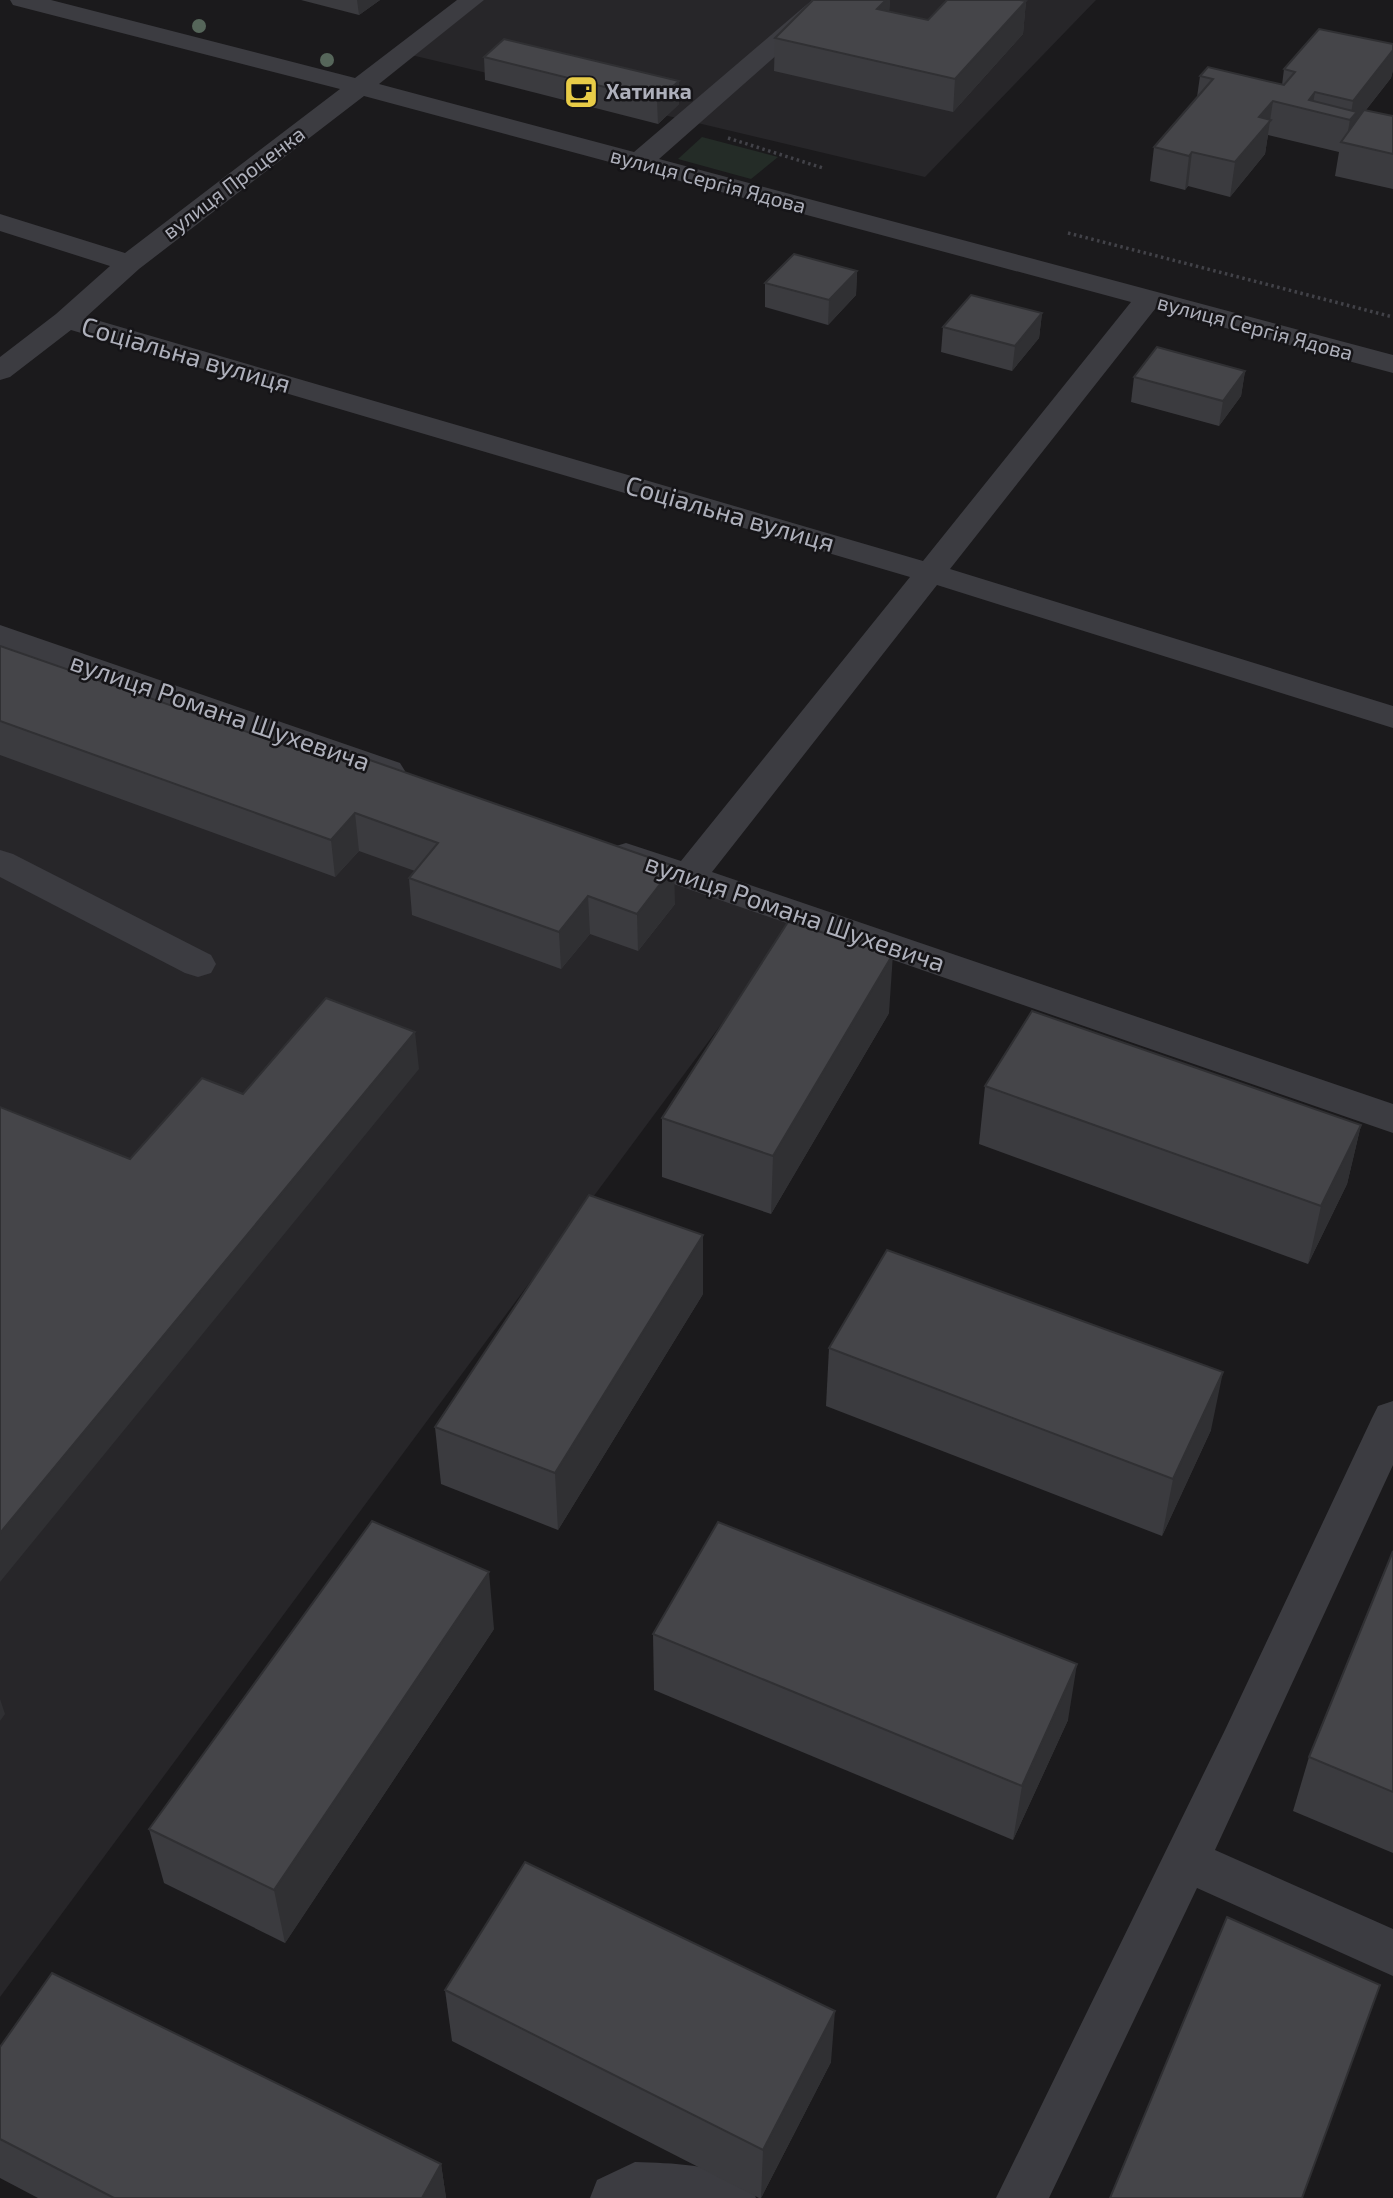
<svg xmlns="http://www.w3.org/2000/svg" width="1393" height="2198" font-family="'Exo 2',sans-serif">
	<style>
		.built { fill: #272629 }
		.green { fill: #242c27 }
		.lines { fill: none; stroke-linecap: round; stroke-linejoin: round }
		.path { stroke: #424248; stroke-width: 3.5; stroke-dasharray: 2.5 3.5; stroke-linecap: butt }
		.minor { fill: #3c3c41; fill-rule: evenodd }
		.tree { fill: #56665a }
		.wall { fill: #3b3b3f }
		.shaded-wall { fill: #303033 }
		.building { fill: #454549; stroke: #303033; stroke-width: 2 }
		.labels { text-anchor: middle; stroke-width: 5; stroke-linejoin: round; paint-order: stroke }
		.far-poi-label { font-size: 21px; font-weight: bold; fill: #aeb0bb; stroke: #161518; text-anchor: start }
		.far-street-label { font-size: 21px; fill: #aeb0bb; stroke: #161518 }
		.street-label { font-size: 26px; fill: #aeb0bb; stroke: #161518 }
	</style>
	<rect width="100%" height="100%" fill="#1b1a1c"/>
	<g class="built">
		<path d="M481 0H1096L925 177 407 54Z"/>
		<path d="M0 643 797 922 0 1997Z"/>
	</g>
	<path class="green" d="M702 137 778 157 751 179 678 159Z"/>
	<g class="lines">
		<g class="path">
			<path d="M728 138 823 168"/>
			<path d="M1068 233 1393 317"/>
		</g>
		<g class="minor">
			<path d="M10 0H51L355 78 457 0H484L379 84 634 152 812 0H839L659 159 1393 355V373L1155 309 950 569 1393 706V728L937 585 712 872 1393 1104V1133L613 863 608 855 613 847 626 843 681 861 910 577 71 330 10 377 0 380V357L56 314 110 266 0 231V214L125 253 340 89 13 5ZM364 96 1131 302 923 561 86 317 139 269Z"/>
			<path d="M0 625 400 763 405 771 400 779 388 782 376 779 0 646Z"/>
			<path d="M0 850 13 854 211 955 216 964 211 973 198 977 185 973 0 877Z"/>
			<path d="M1393 1401V1465L1215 1850 1393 1929V1976L1197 1888 1049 2198H996L1225 1730 1372 1418 1378 1406Z"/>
			<path d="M635 2162C674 2163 712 2165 749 2180L756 2198H590L597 2180Z"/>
		</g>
	</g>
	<g class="tree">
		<circle cx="199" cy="26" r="7"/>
		<circle cx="327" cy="60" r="7"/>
	</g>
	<g class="wall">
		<path d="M301 0H380L359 15Z"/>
		<path d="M813 0H890L889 12 928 20 1026 1 1023 34 953 112 774 71 775 38Z"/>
		<path d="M1393 44V70L1391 78 1366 110 1393 116V189L1335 176 1339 152 1268 135 1265 154 1230 197 1188 186 1185 190 1150 181 1154 147 1197 97 1200 76 1282 85 1284 69Z"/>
		<path d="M484 57 679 104 658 124 485 80Z"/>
		<path d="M857 271 856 295 828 325 765 307V283Z"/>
		<path d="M1042 313 1039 338 1012 371 941 352 943 327Z"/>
		<path d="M1245 371 1241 396 1219 426 1131 402 1134 377Z"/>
		<path d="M0 646 675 904 638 951 590 934 561 969 412 915 409 878 415 871 359 851 335 877 0 755Z"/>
		<path d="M889 1013 771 1214 662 1177V1118Z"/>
		<path d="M985 1086 1361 1125 1347 1184 1308 1264 979 1144Z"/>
		<path d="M703 1294 558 1530 441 1484 435 1427Z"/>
		<path d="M829 1348 1211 1430 1162 1536 826 1406Z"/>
		<path d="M1393 1551V1853L1293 1811 1309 1757Z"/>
		<path d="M494 1629 285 1943 164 1883 149 1829Z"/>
		<path d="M653 1634 1068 1720 1013 1840 654 1690Z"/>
		<path d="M445 1990 831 2062 761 2198H759L452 2041Z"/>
		<path d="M0 2047 441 2164 446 2198H38L0 2178Z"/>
	</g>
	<g class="shaded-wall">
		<path d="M357 0H380L359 15Z"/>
		<path d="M886 0H890L888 29 877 9Z"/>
		<path d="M1026 1 1023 34 953 112 955 79Z"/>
		<path d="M1393 50V70L1391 78 1354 125 1346 143 1353 101Z"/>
		<path d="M679 81V104L658 124 657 100Z"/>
		<path d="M1315 92 1312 110 1309 100Z"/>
		<path d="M1273 101 1265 154 1230 197 1235 162 1259 117Z"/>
		<path d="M1192 152 1188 186 1185 190 1189 156Z"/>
		<path d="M857 271 856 295 828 325 829 300Z"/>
		<path d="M1042 313 1039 338 1012 371 1015 346Z"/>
		<path d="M1245 371 1241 396 1219 426 1223 401Z"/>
		<path d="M355 813 359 851 335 877 331 840Z"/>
		<path d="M674 866 675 904 638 951 637 914Z"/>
		<path d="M588 896 590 934 561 969 559 932Z"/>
		<path d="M893 954 889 1013 771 1214 773 1156Z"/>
		<path d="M415 1032 419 1069 0 1582V1533Z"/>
		<path d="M1361 1125 1347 1184 1308 1264 1321 1206Z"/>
		<path d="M703 1235V1294L558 1530 555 1473Z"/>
		<path d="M1223 1372 1211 1430 1162 1536 1173 1479Z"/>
		<path d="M489 1572 494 1629 285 1943 274 1890Z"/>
		<path d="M1077 1664 1068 1720 1013 1840 1022 1786Z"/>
		<path d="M0 1699 5 1714 0 1721Z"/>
		<path d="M835 2011 831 2062 761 2198 763 2150Z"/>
		<path d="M441 2164 446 2198H422Z"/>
	</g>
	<g class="building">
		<path d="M813 0H886L877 9 928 20 947 0H1020L1026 1 955 79 775 38Z"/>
		<path d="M1319 29 1393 44V50L1353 101 1315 92 1309 100 1357 112 1350 120 1273 101 1259 117 1271 120 1235 162 1192 152 1189 156 1154 147 1213 79 1200 76 1208 67 1284 85 1295 72 1284 69Z"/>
		<path d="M504 39 679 81 657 100 484 57Z"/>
		<path d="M1364 110 1393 116V154L1341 142Z"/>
		<path d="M794 254 857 271 829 300 765 283Z"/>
		<path d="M971 295 1042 313 1015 346 943 327Z"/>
		<path d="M1157 347 1245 371 1223 401 1134 377Z"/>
		<path d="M0 646 331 761 341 750 674 866 637 914 588 896 559 932 409 878 438 843 355 813 331 840 0 721Z"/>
		<path d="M788 922 893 954 773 1156 662 1118Z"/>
		<path d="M326 998 415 1032 0 1533V1107L130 1159 202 1078 243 1094Z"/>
		<path d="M1032 1011 1361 1125 1321 1206 985 1086Z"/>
		<path d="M589 1195 703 1235 555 1473 435 1427Z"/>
		<path d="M887 1250 1223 1372 1173 1479 829 1348Z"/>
		<path d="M372 1521 489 1572 274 1890 149 1829Z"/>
		<path d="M718 1522 1077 1664 1022 1786 653 1634Z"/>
		<path d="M1393 1551V1792L1309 1757Z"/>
		<path d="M525 1862 835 2011 763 2150 445 1990Z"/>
		<path d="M1227 1917 1380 1985 1302 2198H1110Z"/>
		<path d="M52 1973 441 2164 422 2198H114L0 2139V2047Z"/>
	</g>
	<defs>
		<g id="cafe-square" transform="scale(1.75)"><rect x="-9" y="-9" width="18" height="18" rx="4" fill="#e8cc47" stroke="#161518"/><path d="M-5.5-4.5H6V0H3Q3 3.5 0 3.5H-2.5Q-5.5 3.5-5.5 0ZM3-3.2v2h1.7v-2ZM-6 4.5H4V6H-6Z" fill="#111"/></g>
	</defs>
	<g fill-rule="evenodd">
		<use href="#cafe-square" x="581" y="92"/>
	</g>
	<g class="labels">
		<g class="far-poi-label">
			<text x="606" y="99">Хатинка</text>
		</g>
		<g class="far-street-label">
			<text transform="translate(708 181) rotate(15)" y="7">вулиця Сергія Ядова</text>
			<text transform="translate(234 183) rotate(-37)" y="7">вулиця Проценка</text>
			<text transform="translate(1255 328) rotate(15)" y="7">вулиця Сергія Ядова</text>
		</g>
		<g class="street-label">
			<text transform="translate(186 355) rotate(16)" y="9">Соціальна вулиця</text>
			<text transform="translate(730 514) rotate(16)" y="9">Соціальна вулиця</text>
			<text transform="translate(220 712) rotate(19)" y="9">вулиця Романа Шухевича</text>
			<text transform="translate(795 913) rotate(19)" y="9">вулиця Романа Шухевича</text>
		</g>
	</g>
</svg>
